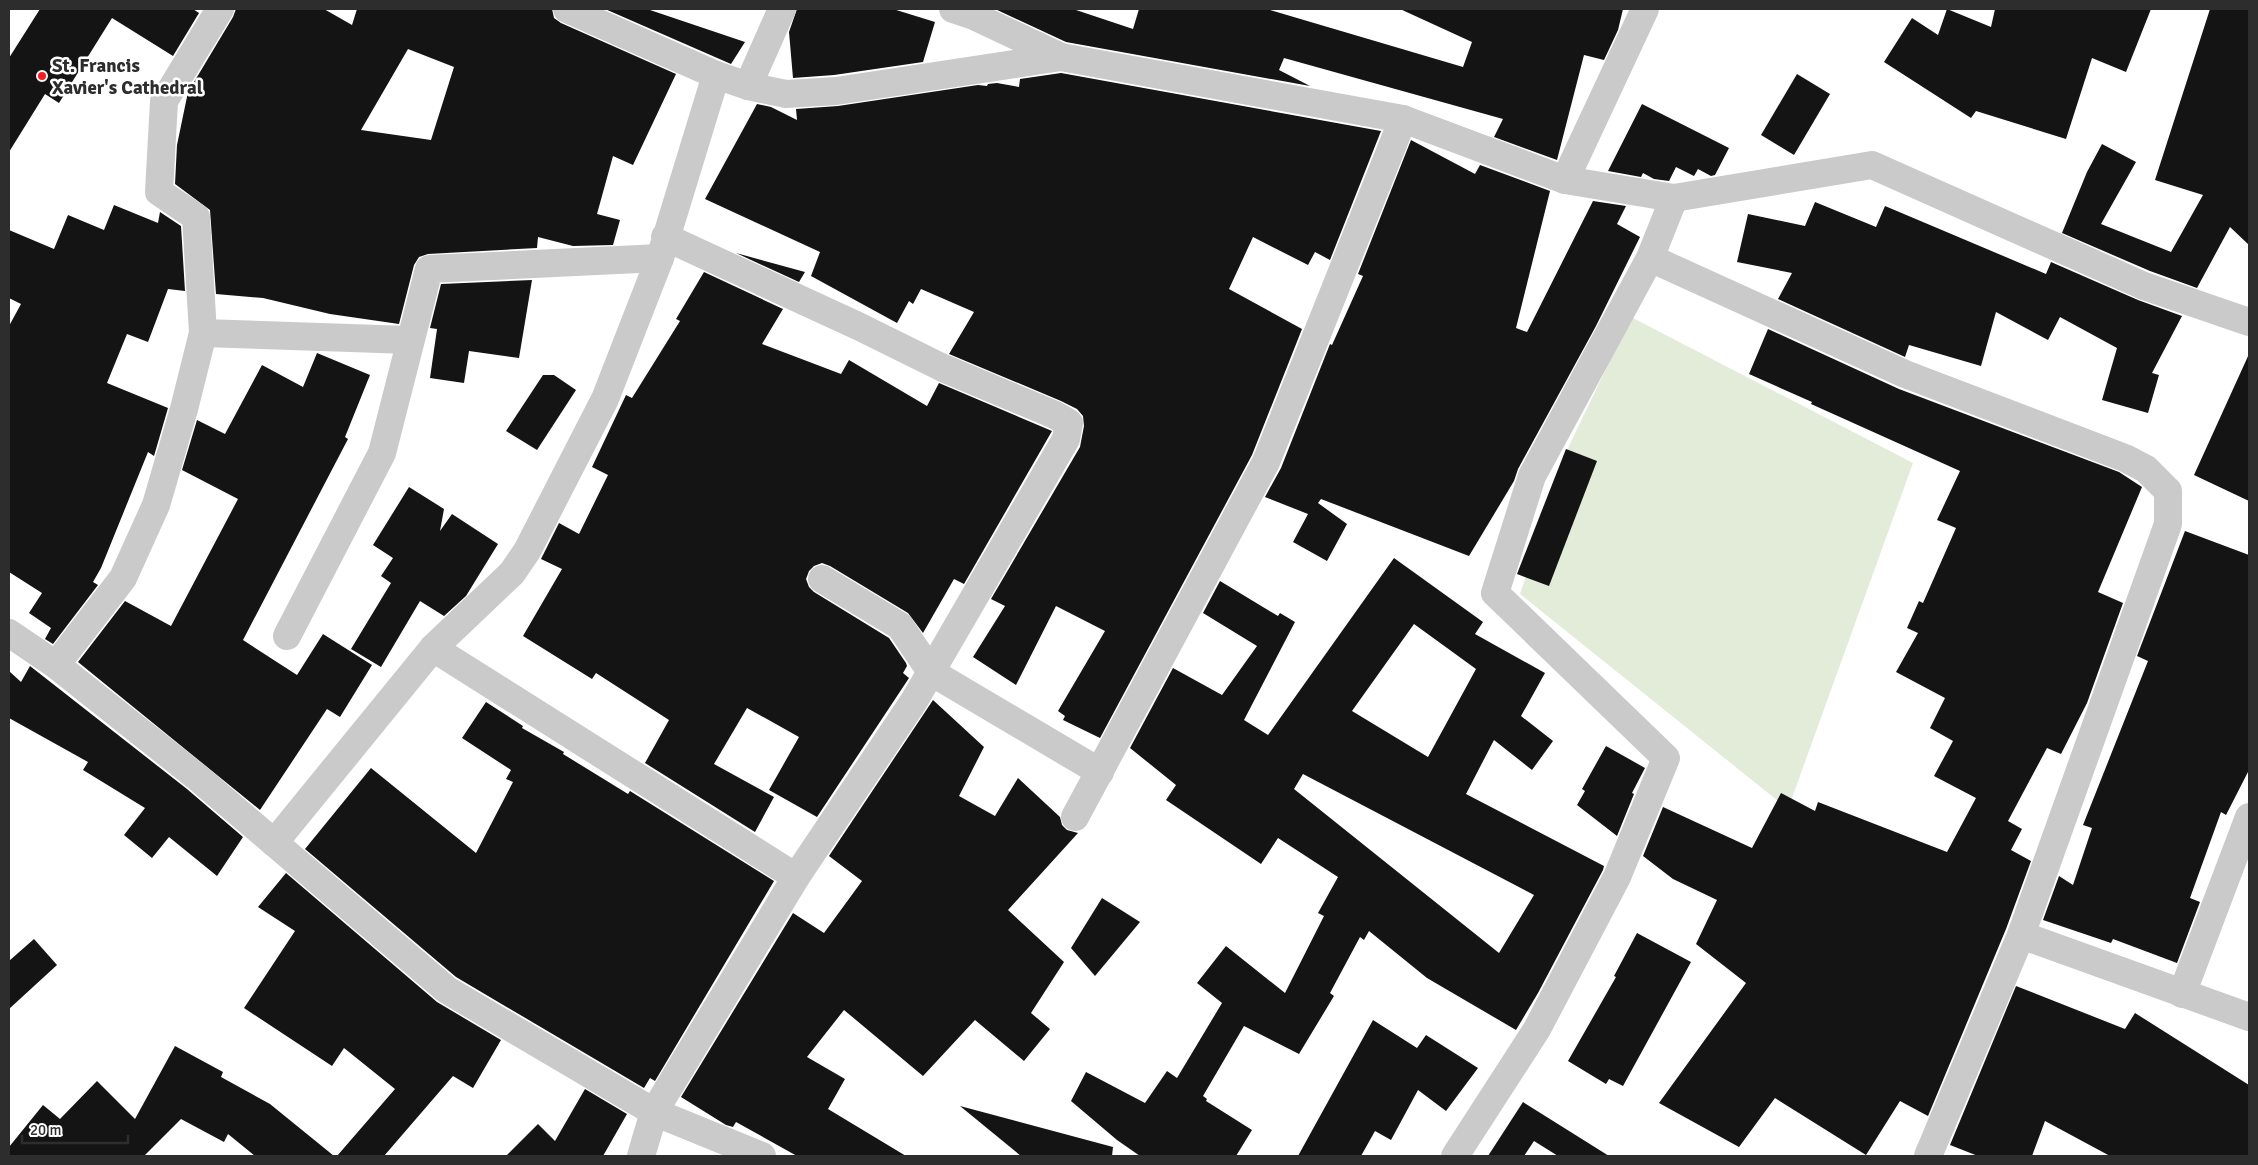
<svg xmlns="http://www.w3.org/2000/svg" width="2258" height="1165" font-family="Signika,sans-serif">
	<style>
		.green { fill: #e2ecd9 }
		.building { fill: #141414; fill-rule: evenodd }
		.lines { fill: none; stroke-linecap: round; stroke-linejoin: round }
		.minor { stroke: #cacaca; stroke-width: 28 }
		.poi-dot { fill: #f61d23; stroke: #fff; stroke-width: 2 }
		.labels { text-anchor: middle; stroke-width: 5; stroke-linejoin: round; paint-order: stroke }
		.poi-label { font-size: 19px; font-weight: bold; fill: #2d2d2d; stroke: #fff; text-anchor: start }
	</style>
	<rect width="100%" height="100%" fill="#fff"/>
	<path class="green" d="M1631 317 1913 463 1788 809 1520 594 1569 446Z"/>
	<g class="building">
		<path d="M40 9H193L199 13 173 56 112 18 59 103 45 94 9 152V58Z"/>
		<path d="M236 9H324L352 25 357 9H552L554 18 561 23 676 74 633 165 613 156 597 214 620 220 613 245 573 246 538 237 537 248 428 254 419 257 414 265 399 324 330 314 263 298 216 294 210 210 175 184 177 145 188 92 233 17ZM408 49 454 67 431 140 361 130Z"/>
		<path d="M605 9H647L745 42 731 64Z"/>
		<path d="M797 9H893L935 22 923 62 834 75 793 78 789 32Z"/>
		<path d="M995 9H1073L1133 29 1139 9H1267L1463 67 1472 42 1400 9H1623L1618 30 1604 60 1584 55 1557 160 1494 137 1503 119 1284 58 1279 70 1310 86 1066 42Z"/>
		<path d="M1947 9 1991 27 1995 9H2151L2126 72 2092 58 2066 139 1976 111 1971 118 1884 62 1912 18 1938 35Z"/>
		<path d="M2210 9H2249V245L2230 227 2197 288 2150 271 2062 233 2087 172 2102 144 2136 162 2101 224 2171 252 2203 195 2155 180Z"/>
		<path d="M1061 73 1381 131 1330 260 1315 252 1308 265 1253 237 1229 289 1302 329 1252 455 1100 738 1063 720 1065 716 1058 711 1105 631 1056 606 1016 685 973 657 1005 606 991 599 1080 447 1084 426 1083 416 1077 409 1061 401 949 354 974 312 921 289 913 304 909 301 897 323 811 276 820 252 705 199 757 104 771 107 797 120 796 109 838 106 978 85 987 86 988 84 997 83 1019 87 1020 79Z"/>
		<path d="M1797 74 1830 94 1794 155 1761 135Z"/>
		<path d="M1642 104 1729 148 1715 175 1711 176 1698 169 1694 176 1676 167 1669 181 1654 179 1643 173 1641 177 1608 171Z"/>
		<path d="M1411 140 1475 174 1480 165 1550 191 1516 328 1527 332 1593 201 1626 206 1617 224 1640 237 1596 326 1518 469 1514 481 1469 556 1321 499 1318 503 1347 524 1327 561 1293 542 1308 514 1265 497 1281 468 1330 344 1332 345 1363 276 1358 274Z"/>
		<path d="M1815 202 1876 227 1885 206 2046 274 2051 262 2138 300 2182 316 2152 373 2159 375 2148 413 2102 400 2117 348 2060 317 2048 340 1996 312 1981 366 1909 345 1905 357 1778 299 1792 273 1737 262 1748 214 1805 226Z"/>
		<path d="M114 205 158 223 160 212 181 226 185 291 168 289 148 342 127 334 107 383 168 408 154 456 148 452 101 568 93 582 98 585 53 644 45 639 51 628 29 613 42 593 9 572V326L21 304 9 298V230L54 249 68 215 104 230Z"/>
		<path d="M736 253 805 272 799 282Z"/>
		<path d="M704 272 783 309 762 344 841 374 849 360 927 406 939 383 1052 431 964 584 954 579 923 633 908 613 830 566 822 563 814 566 809 571 806 579 809 587 814 592 889 638 906 663 907 666 903 673 909 678 817 817 769 790 799 737 747 708 714 764 774 797 755 832 645 763 669 720 596 673 592 679 523 636 562 569 541 559 559 523 579 534 608 475 592 467 626 395 632 398 680 321 676 319Z"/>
		<path d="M532 280 519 358 469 351 464 383 430 378 437 329 430 328 441 284Z"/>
		<path d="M1768 329 1899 389 2119 472 2142 487 2098 592 2123 603 2087 703 2061 754 2047 748 2008 821 2022 829 2011 850 2031 861 2006 929 1928 1116 1900 1101 1866 1155 1775 1098 1739 1147 1659 1103 1746 983 1696 944 1717 900 1673 879 1643 856 1663 807 1752 848 1781 793 1815 811 1818 802 1947 852 1976 798 1934 776 1953 741 1930 728 1945 698 1896 672 1918 633 1907 628 1919 601 1923 603 1956 528 1937 520 1960 471 1811 404 1812 402 1749 374Z"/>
		<path d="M317 353 370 375 345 437 348 439 243 640 297 675 323 634 372 665 340 717 327 709 260 810 78 662 125 601 171 626 238 499 182 470 197 420 225 434 262 365 303 387Z"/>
		<path d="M2249 354V501L2194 475Z"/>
		<path d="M543 375H554L576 390 537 450 506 431Z"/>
		<path d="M1566 449 1597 461 1549 586 1517 574Z"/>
		<path d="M409 487 444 509 440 531 452 514 498 544 466 596 444 616 420 601 381 667 351 649 391 583 381 576 393 558 373 545Z"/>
		<path d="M2185 531 2249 555V770L2226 815 2221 812 2190 898 2200 902 2177 963 2113 939 2111 943 2043 920 2059 876 2073 885 2092 828 2083 825 2148 661 2137 656Z"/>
		<path d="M1394 558 1483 622 1475 634 1545 673 1521 716 1553 741 1532 770 1494 740 1466 794 1604 866 1603 870 1538 993 1516 1030 1427 978 1369 931 1364 940 1360 937 1330 993 1334 996 1299 1054 1244 1026 1203 1096 1207 1099 1206 1101 1252 1130 1236 1156H1140L1117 1140 1071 1101 1086 1072 1145 1103 1167 1071 1177 1078 1222 1003 1197 983 1226 946 1285 993 1324 916 1318 913 1338 877 1278 838 1261 864 1166 800 1176 785 1130 748 1173 668 1222 695 1257 646 1203 613 1220 581 1278 616 1280 613 1295 622 1244 720 1268 735ZM1414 624 1476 669 1428 757 1352 711ZM1303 774 1534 895 1499 953 1294 789Z"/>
		<path d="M30 666 187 789 243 837 217 876 169 837 152 858 124 835 145 808 83 770 88 762 9 718V671L21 682Z"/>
		<path d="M933 700 984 747 959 796 995 816 1018 778 1060 817 1062 825 1067 830 1078 833 1008 910 1064 962 1031 1013 1050 1029 1024 1061 975 1020 923 1076 844 1010 807 1057 845 1079 828 1109 906 1156H797L736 1122 733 1127 726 1125 681 1097 793 913 824 933 862 881 829 856Z"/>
		<path d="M486 702 523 726 522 728 564 752 563 754 628 794 630 791 774 881 655 1081 650 1078 644 1088 456 977 305 849 371 768 476 853 513 782 506 779 511 770 462 738Z"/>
		<path d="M1606 746 1645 768 1632 793 1634 794 1617 836 1577 805 1585 791 1582 789Z"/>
		<path d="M286 873 437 1002 501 1040 473 1088 453 1076 384 1156H337L395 1089 344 1048 332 1066 244 1008 295 931 258 907Z"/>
		<path d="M1102 898 1140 922 1095 976 1071 948Z"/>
		<path d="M1637 933 1691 962 1623 1086 1609 1079 1606 1084 1568 1061 1616 977 1614 976Z"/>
		<path d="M34 939 57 965 9 1009V961Z"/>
		<path d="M2016 986 2125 1029 2135 1013 2249 1085V1156H2110L2045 1121 2032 1156H1978L1950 1145Z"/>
		<path d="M1373 1020 1417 1048 1426 1035 1478 1068 1446 1111 1418 1090 1391 1140 1375 1131 1361 1156H1298Z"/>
		<path d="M175 1046 223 1072 221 1077 270 1104 334 1156H255L228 1134 224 1142 181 1119 144 1156H9V1147L43 1105 60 1119 97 1081 135 1119Z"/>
		<path d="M585 1089 627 1114 603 1156H506L538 1124 555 1141Z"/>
		<path d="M1523 1102 1609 1156H1558L1534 1141 1524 1156H1488Z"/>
		<path d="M960 1106 1113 1147 1112 1156H1021Z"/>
	</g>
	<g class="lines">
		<g class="minor">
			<path d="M220 9 164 101 159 192 196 217 203 333 409 340"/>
			<path d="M567 9 716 75 748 86 786 94 836 91 1061 57"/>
			<path d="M953 9 974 16 1061 57 1403 119 1565 180 1674 198 1872 165 2144 286 2249 322"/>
			<path d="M748 86 782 9"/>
			<path d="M1565 180 1645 9"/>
			<path d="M1650 258 1905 374 2125 458 2146 469 2168 491V524L2021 935"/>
			<path d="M822 579 900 626 931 672 1100 772"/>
			<path d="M9 633 56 665 197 777 447 990 654 1112 762 1156"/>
			<path d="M287 636 382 453 429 269 660 258"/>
			<path d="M433 648 796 877"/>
			<path d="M56 665 123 578 156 505 184 409 203 333"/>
			<path d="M1075 817 1266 462 1403 119"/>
			<path d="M274 843 433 648 512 573 527 551 605 399 660 258 716 75"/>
			<path d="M2182 994 2249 817"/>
			<path d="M641 1156 654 1112 796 877 914 701 1066 439 1069 423 1055 415 943 368 858 326 665 237"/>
			<path d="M1455 1156 1537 1029 1617 877 1666 758 1495 593 1532 476 1650 258 1674 198"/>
			<path d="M1928 1156 2021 935 2249 1017"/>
		</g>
	</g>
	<circle class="poi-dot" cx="42" cy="76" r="5"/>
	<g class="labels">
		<g class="poi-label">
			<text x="52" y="72">St. Francis<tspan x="52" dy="22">Xavier's Cathedral</tspan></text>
		</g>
	</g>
	<rect width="2258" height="1165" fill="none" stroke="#2d2d2d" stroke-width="20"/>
	<path d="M22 1135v8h106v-8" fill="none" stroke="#2d2d2d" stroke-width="2.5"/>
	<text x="30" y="1135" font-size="15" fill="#2d2d2d" stroke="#ffffff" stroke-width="4" paint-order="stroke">20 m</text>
</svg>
